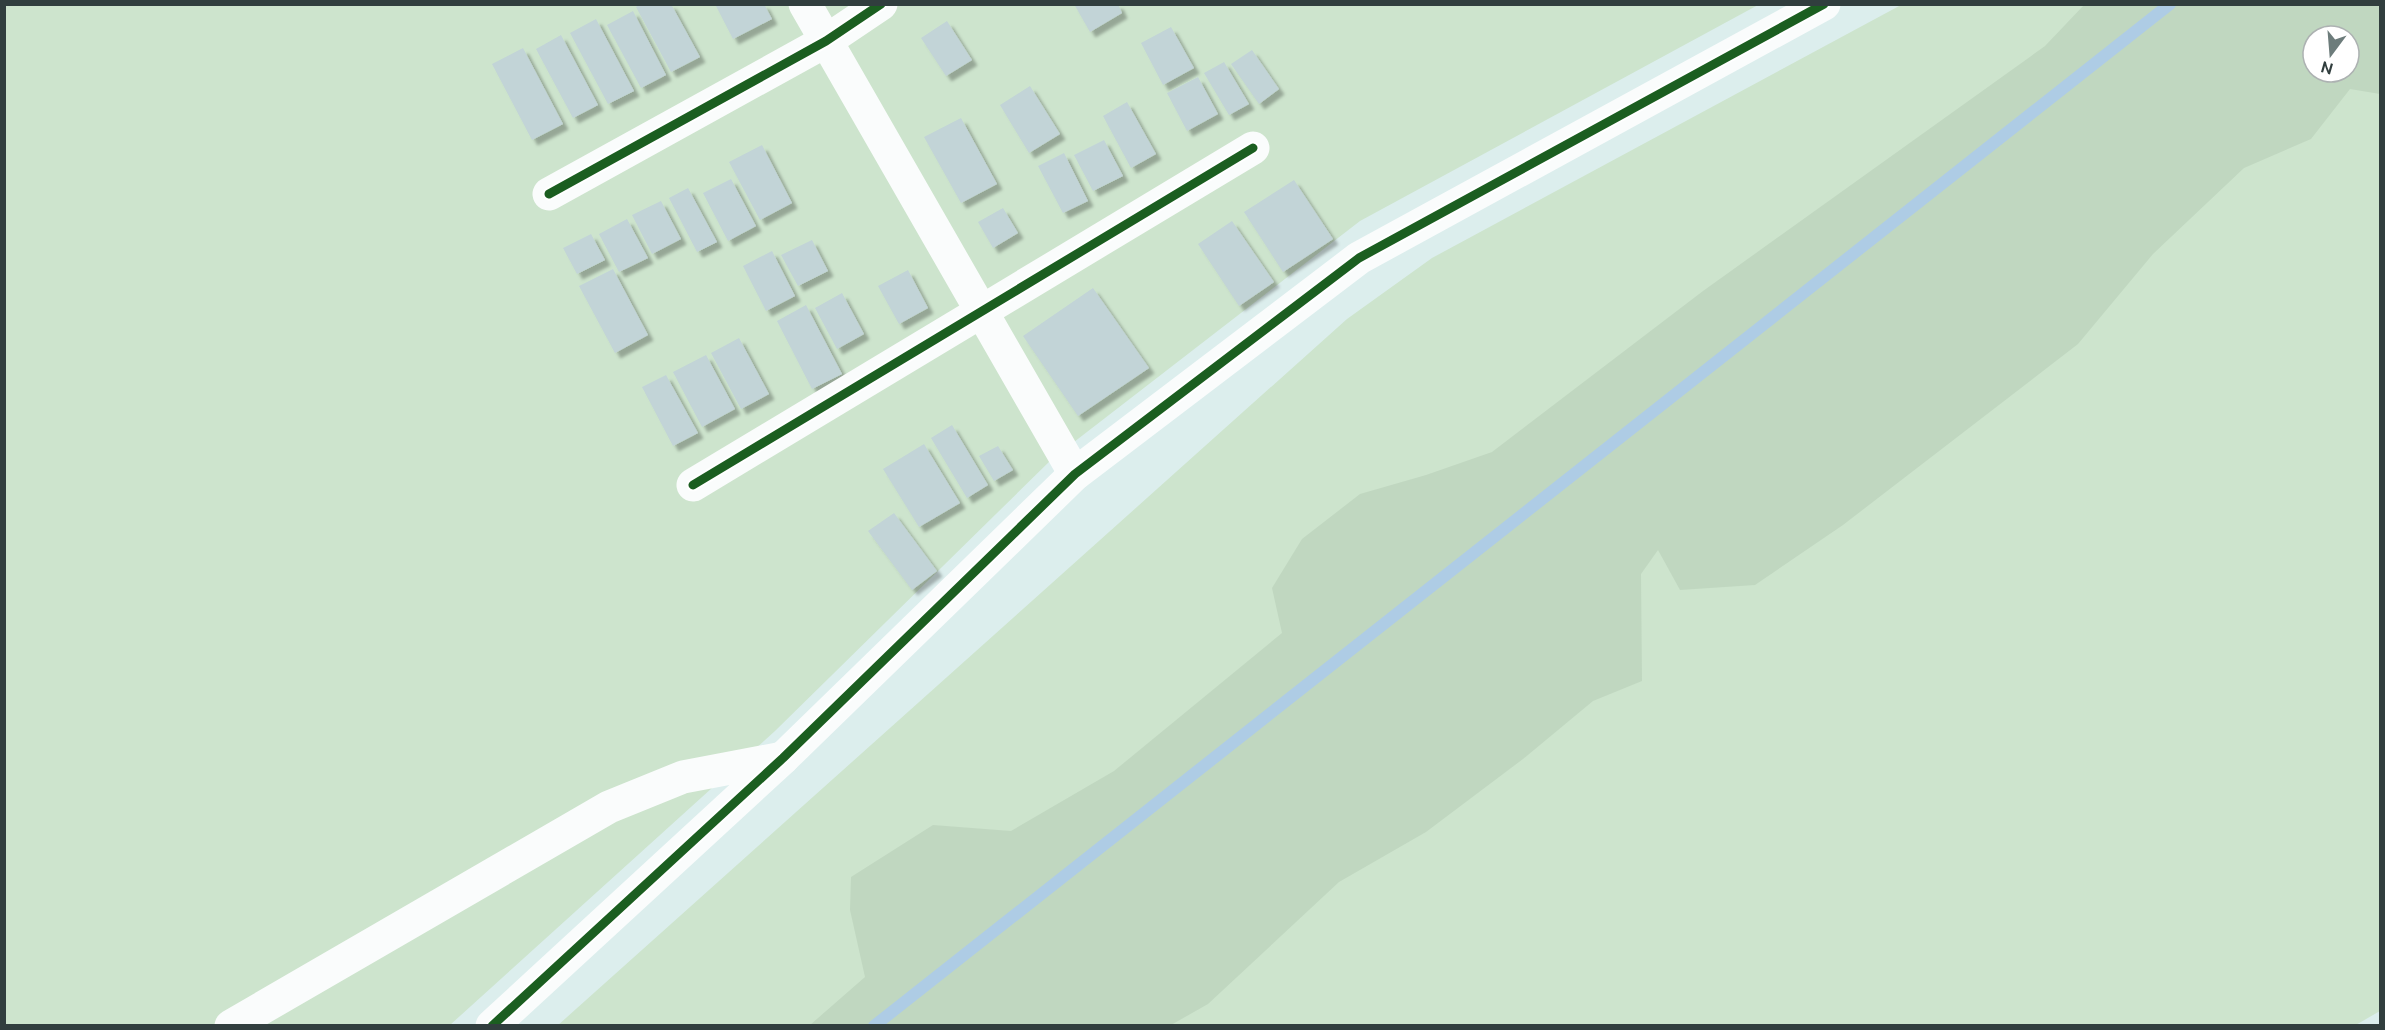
<svg xmlns="http://www.w3.org/2000/svg" width="2385" height="1030" font-family="Ubuntu,sans-serif">
	<style>
		.green { fill: #cde4cd; fill-rule: evenodd }
		.forest { fill: #c0d7c0; fill-rule: evenodd }
		.lines { fill: none; stroke-linecap: round; stroke-linejoin: round }
		.stream { stroke: #aecce5; stroke-width: 12 }
		.building { fill: #c2d4d7; filter: url(#shadow) }
		.street { stroke: #fafcfc; stroke-width: 33 }
		.cycleway-casing { stroke: #fff; stroke-width: 13 }
		.cycleway { stroke: #1b5e20; stroke-width: 9 }
	</style>
	<defs>
		<filter id="shadow"><feDropShadow dx="5.5" dy="5.5" stdDeviation="1.5" flood-color="#0004"/></filter>
	</defs>
	<rect width="100%" height="100%" fill="#dceeed"/>
	<g class="green">
		<path d="M5 5H1758L1360 221 1052 459 775 731 450 1025 5 1026Z"/>
		<path d="M1901 5H2380V1011L2354 1026H557L1347 319 1432 258ZM2313 36H2349V72H2313Z"/>
	</g>
	<path class="forest" d="M2084 5H2380V94L2350 89 2311 139 2244 168 2153 254 2078 344 1843 525 1755 585 1680 590 1658 550 1641 574 1642 681 1593 701 1523 759 1426 832 1339 882 1208 1004 1171 1025H810L865 977 850 910 851 877 933 825 1011 831 1114 771 1282 633 1272 588 1302 539 1360 494 1426 475 1492 452 1703 291 2045 46ZM2313 36H2349V72H2313Z"/>
	<g class="lines">
		<path class="stream" d="M874 1026 2170 4"/>
	</g>
	<g class="building">
		<path d="M641 4H671L700 57 671 72 636 7Z"/>
		<path d="M715 4H764L772 19 733 39Z"/>
		<path d="M1074 4H1118L1122 13 1090 32Z"/>
		<path d="M633 11 666 75 641 88 607 25Z"/>
		<path d="M596 19 634 91 608 104 570 33Z"/>
		<path d="M947 21 972 60 946 76 921 38Z"/>
		<path d="M1171 27 1194 68 1163 85 1141 43Z"/>
		<path d="M561 35 598 105 573 118 536 49Z"/>
		<path d="M523 48 563 124 532 140 492 64Z"/>
		<path d="M1252 50 1279 89 1259 104 1231 64Z"/>
		<path d="M1224 62 1249 104 1229 115 1204 73Z"/>
		<path d="M1198 77 1218 114 1187 131 1167 93Z"/>
		<path d="M1030 86 1060 134 1029 153 1000 105Z"/>
		<path d="M1127 102 1156 154 1131 168 1103 116Z"/>
		<path d="M961 118 997 184 961 203 924 137Z"/>
		<path d="M1104 140 1123 176 1093 191 1074 155Z"/>
		<path d="M762 145 792 203 760 220 729 162Z"/>
		<path d="M1064 153 1088 201 1063 213 1038 166Z"/>
		<path d="M731 179 756 226 728 241 703 193Z"/>
		<path d="M1294 180 1333 239 1283 272 1244 212Z"/>
		<path d="M688 188 717 242 697 252 669 198Z"/>
		<path d="M661 201 681 239 652 254 632 215Z"/>
		<path d="M1003 208 1018 233 993 248 978 222Z"/>
		<path d="M627 219 648 258 619 272 599 234Z"/>
		<path d="M1232 221 1274 282 1239 306 1198 244Z"/>
		<path d="M591 234 605 260 577 274 563 248Z"/>
		<path d="M812 240 828 271 798 286 781 255Z"/>
		<path d="M772 251 795 296 766 311 743 266Z"/>
		<path d="M613 269 648 335 615 353 579 286Z"/>
		<path d="M908 270 928 308 899 324 878 286Z"/>
		<path d="M1093 288 1149 368 1078 416 1023 336Z"/>
		<path d="M842 293 864 334 837 349 815 308Z"/>
		<path d="M806 305 842 374 812 389 777 321Z"/>
		<path d="M739 338 769 394 741 409 711 353Z"/>
		<path d="M706 355 735 409 702 427 673 372Z"/>
		<path d="M666 375 698 433 673 446 642 387Z"/>
		<path d="M952 425 988 485 967 498 931 438Z"/>
		<path d="M924 444 960 503 919 527 883 469Z"/>
		<path d="M998 446 1013 470 994 481 979 456Z"/>
		<path d="M894 513 937 571 912 590 868 531Z"/>
	</g>
	<g class="lines">
		<g class="street">
			<path d="M805 4 1075 474"/>
			<path d="M549 194 826 41 881 4"/>
			<path d="M693 485 1253 148"/>
			<path d="M231 1026 609 807 683 777 783 758"/>
			<path d="M492 1026 783 758 1075 474 1359 258 1824 4"/>
		</g>
		<g class="cycleway-casing">
			<g id="cycleway">
				<path d="M549 194 826 41 881 4"/>
				<path d="M693 485 1253 148"/>
				<path d="M492 1026 783 758 1075 474 1359 258 1824 4"/>
			</g>
		</g>
		<use href="#cycleway" class="cycleway"/>
	</g>
	<rect width="2385" height="1030" fill="none" stroke="#313e3e" stroke-width="12"/>
	<g transform="translate(2331 54) rotate(196)"><circle r="28" fill="#ffffff" stroke="#adb2b2" stroke-width="1.5"/>
	<path d="M0-4.5L10 22L0 15L-10 22Z" fill="#6d7c7b"/>
	<text y="-9" font-size="16" font-weight="bold" text-anchor="middle" fill="#313e3e">N</text>
	</g>
</svg>
